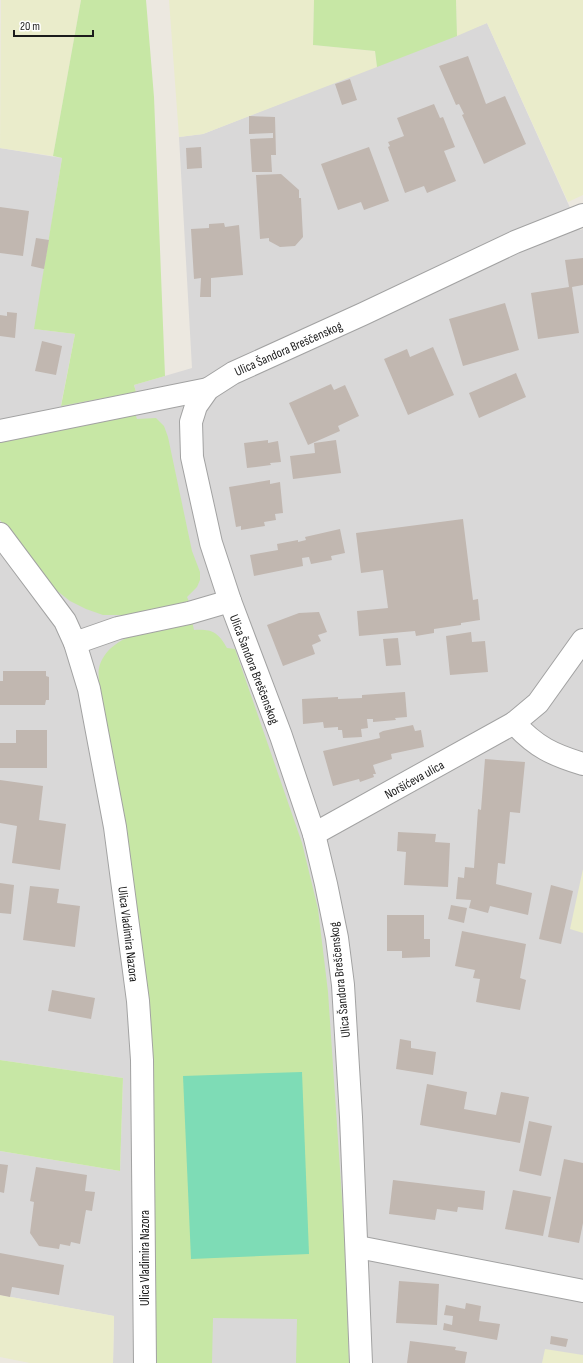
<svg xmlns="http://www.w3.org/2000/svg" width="583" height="1363" font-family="'Sofia Sans Condensed',sans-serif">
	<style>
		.residential { fill: #d9d8d8 }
		.farmland { fill: #eaeccb }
		.grass { fill: #c7e7a5 }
		.pitch { fill: #7edcb6 }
		.building { fill: #c1b7b0 }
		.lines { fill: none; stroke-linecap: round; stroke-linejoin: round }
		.street-casing { stroke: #a2a2a2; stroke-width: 24 }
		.street { stroke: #fff; stroke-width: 22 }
		.labels { text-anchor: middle; stroke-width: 3.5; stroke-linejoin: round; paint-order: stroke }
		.street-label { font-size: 13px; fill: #1b1b1b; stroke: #fff }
	</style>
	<rect width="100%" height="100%" fill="#ece8e0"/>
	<path class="residential" d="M487 23 580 230 583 229V1363H113L114 1316 0 1295V1151L120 1171 123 1078 0 1060V148L62 158 35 329 75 334 61 405 136 392 134 385 192 368 179 137 203 134Z"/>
	<g class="farmland">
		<path d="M1 0H81L53 156 0 148Z"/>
		<path d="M169 0H314L313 45 375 51 377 67 203 134 179 137Z"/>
		<path d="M456 0H583V195L568 202 487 23 457 36Z"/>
		<path d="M583 869V933L570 929Z"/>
		<path d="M0 1295 114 1316 113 1363H30L0 1357Z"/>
		<path d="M545 1349 583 1355V1363H542Z"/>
	</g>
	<g class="grass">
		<path d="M81 0H146L154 97 165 376 134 385 136 392 61 406 75 334 34 329 62 158 53 156Z"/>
		<path d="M314 0H456L457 36 377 67 375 51 313 45Z"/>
		<path d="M135 413 137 419 156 418 164 426 168 437 192 551 200 572V580L197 587 187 597 190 604 143 615H103L86 609 70 601 56 590 0 520V441Z"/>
		<path d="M192 621 194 630C212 629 218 632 227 648L235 649 302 843 318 909 328 992 345 1243 349 1363H296L297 1319 213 1318 212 1363H156L153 1112 99 684C99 679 98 672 99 668 109 631 161 629 192 621Z"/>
		<path d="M0 1060 123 1078 120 1171 0 1151Z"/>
	</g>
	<path class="pitch" d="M302 1072 309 1254 191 1259 183 1076Z"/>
	<g class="building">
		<path d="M468 56 486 104 505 96 526 144 484 164 462 115 464 114 459 104 456 105 439 66Z"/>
		<path d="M350 79 357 100 342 105 335 84Z"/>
		<path d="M434 104 440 118 443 117 455 147 444 151 456 181 427 193 424 186 405 193 388 147 390 146 388 142 404 136 397 118Z"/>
		<path d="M249 116 275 117 276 155H271L272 172H252L250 139 273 138V133L249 134Z"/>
		<path d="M201 147 202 168 187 169 186 148Z"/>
		<path d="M369 147 389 201 364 210 361 202 338 210 321 164Z"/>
		<path d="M281 174 299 190V198H301L303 237 295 246 280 247 269 241V238L260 239 256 175Z"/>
		<path d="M0 207 29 211 23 256 0 253Z"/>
		<path d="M224 223 225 227 239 225 243 275 211 278V297H200L201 278 194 279 191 229 209 228V224Z"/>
		<path d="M36 238 49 240 44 269 31 266Z"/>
		<path d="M583 258V285L572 287 579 333 538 339 531 293 569 287 565 260Z"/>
		<path d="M505 303 519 350 463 366 449 319Z"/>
		<path d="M7 312 17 313 15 338 0 336V315L7 316Z"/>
		<path d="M42 341 62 346 56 375 35 371Z"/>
		<path d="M433 347 454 395 408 415 384 359 407 349 410 357Z"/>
		<path d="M516 373 526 397 479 418 469 393Z"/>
		<path d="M331 384 334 390 345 385 359 416 338 426 340 431 308 445 289 403Z"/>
		<path d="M268 440V443L278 441 281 462 270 463 271 465 247 468 244 443Z"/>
		<path d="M336 440 341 473 293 479 290 456 315 453 314 443Z"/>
		<path d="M270 480V484L280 482 283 513 275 514 276 520 264 522 265 526 241 530V526L236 527 229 487Z"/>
		<path d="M463 519 473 600 478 599 480 620 461 623V625L434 629V633L416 636 415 631 359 636 357 611 388 608 383 570 361 573 356 533Z"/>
		<path d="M340 529 345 553 331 556 332 560 311 564 309 557 302 558 303 566 254 576 250 555 278 550 277 544 298 540V542L306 540 305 537Z"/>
		<path d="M319 612 327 632 318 635 321 641 312 645 315 654 283 666 267 625 299 613Z"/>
		<path d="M471 632 472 642 485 641 488 672 450 675 446 636Z"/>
		<path d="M398 638 401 665 386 666 383 639Z"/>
		<path d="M3 671H46V676L49 677V700H46L45 705H0V681H3Z"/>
		<path d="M405 692 407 717 395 718 396 720 373 722V719H367L368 728 361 729 362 737 343 738 342 730H338V727L324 728 323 722 303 724 302 699 338 697V699L362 698V695Z"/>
		<path d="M413 725 415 731 421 730 424 747 391 754 392 759 373 765 376 774H373L374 777 360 782 359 779 333 786 323 751 380 738 379 733 383 731Z"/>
		<path d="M16 730H47V768H0V743H16Z"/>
		<path d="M485 759 525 762 520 813 510 812 505 864 498 863 496 884 532 893 528 915 490 906 488 913 469 908 471 900 456 899 458 877 464 878 465 867 474 868 478 809 481 810Z"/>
		<path d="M0 780 43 786 39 820 66 824 60 870 12 863 17 826 0 823Z"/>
		<path d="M398 832 436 834 435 842 450 843 448 887 404 885 406 852 397 851Z"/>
		<path d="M0 883 14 885 11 914 0 913Z"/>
		<path d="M551 885 573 891 561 944 539 939Z"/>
		<path d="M30 886 59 889 57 903 80 906 75 947 23 940Z"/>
		<path d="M451 905 467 908 464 923 448 919Z"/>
		<path d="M387 915H424V939H430V957L402 958V951H387Z"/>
		<path d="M462 931 526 944 520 978 526 980 520 1010 476 1002 480 979 473 978 475 970 455 966Z"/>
		<path d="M52 990 95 998 91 1019 48 1011Z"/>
		<path d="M400 1039 411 1041V1048L436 1052 433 1075 396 1069Z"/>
		<path d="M427 1084 467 1092 464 1109 496 1115 501 1092 529 1097 520 1143 420 1125Z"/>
		<path d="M529 1121 552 1126 541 1176 519 1171Z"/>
		<path d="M564 1159 583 1163V1223L579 1243 548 1237Z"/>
		<path d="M0 1164 8 1165 4 1193 0 1192Z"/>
		<path d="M36 1167 87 1175 85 1191 95 1192 92 1211 86 1210 80 1244 71 1242 70 1246 60 1244 59 1249 39 1246 30 1233 34 1202 30 1201Z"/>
		<path d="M393 1180 485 1191 483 1210 458 1207 457 1212 437 1209 435 1220 389 1214Z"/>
		<path d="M513 1190 551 1197 543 1236 505 1229Z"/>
		<path d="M0 1253 64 1265 59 1295 12 1287 10 1297 0 1295Z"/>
		<path d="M399 1281 439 1284 437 1325 396 1323Z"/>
		<path d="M466 1303 481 1306 479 1321 500 1324 497 1340 443 1330 444 1323 452 1325 453 1316 444 1315 446 1305 465 1309Z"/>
		<path d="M551 1336 568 1339 566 1347 550 1344Z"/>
		<path d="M410 1341 456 1347 455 1350 467 1352 465 1363H407Z"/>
	</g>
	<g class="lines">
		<g class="street-casing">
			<g id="street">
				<path d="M0 431 208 389"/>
				<path d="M0 534 65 621 75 643 89 689 115 827 138 1001 142 1060 145 1363"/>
				<path d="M75 643 118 628 189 613 230 601"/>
				<path d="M514 723C536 747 553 755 583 764"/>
				<path d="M314 834 514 723 538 703 583 640"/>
				<path d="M358 1247 583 1291"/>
				<path d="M361 1363 351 1117 343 985 337 938 326 884 314 834 281 736 230 601 211 543 192 457 191 422 196 406 208 389 233 373 363 314 515 242 583 215"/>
			</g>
		</g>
		<use href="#street" class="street"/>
	</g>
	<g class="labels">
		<g class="street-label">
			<text transform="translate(288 348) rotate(-24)" y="5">Ulica Šandora Breščenskog</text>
			<text transform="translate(255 669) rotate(69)" y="5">Ulica Šandora Breščenskog</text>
			<text transform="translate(414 779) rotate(-29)" y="5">Noršićeva ulica</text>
			<text transform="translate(129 934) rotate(83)" y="5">Ulica Vladimira Nazora</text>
			<text transform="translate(339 980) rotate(-96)" y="5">Ulica Šandora Breščenskog</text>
			<text transform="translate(144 1258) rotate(-90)" y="5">Ulica Vladimira Nazora</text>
		</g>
	</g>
	<path d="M14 30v6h79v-6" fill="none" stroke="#1b1b1b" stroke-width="2"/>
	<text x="20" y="30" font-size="12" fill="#1b1b1b" stroke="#ffffff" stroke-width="3" paint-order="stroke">20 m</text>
</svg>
